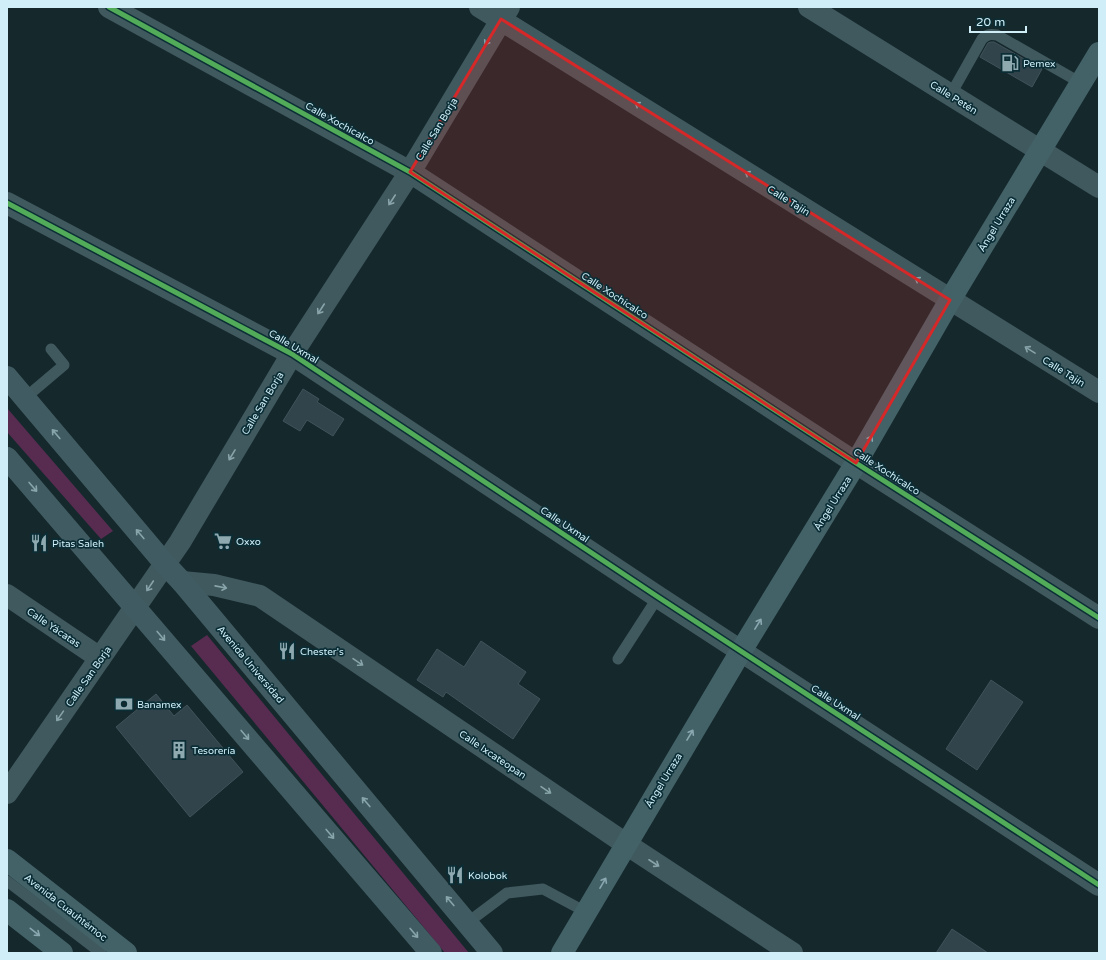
<svg xmlns="http://www.w3.org/2000/svg" width="1106" height="960" font-family="'Varela Round',sans-serif">
	<style>
		.green { fill: #582b51 }
		.building { fill: #32444b; stroke: #40535a }
		.lines { fill: none; stroke-linecap: round; stroke-linejoin: round }
		.lane { stroke: #40595e; stroke-width: 11 }
		.street { stroke: #40595e; stroke-width: 22 }
		.secondary { stroke: #405c62; stroke-width: 22 }
		.primary { stroke: #436268; stroke-width: 22 }
		.cycleway-casing { stroke: #0b2e36; stroke-width: 8 }
		.cycleway { stroke: #51ab58; stroke-width: 5 }
		.oneway { stroke: #88a4aa }
		.oneway2 { stroke: #88a5ac }
		.oneway3 { stroke: #89a8b0 }
		.marked { fill: #d62828; fill-opacity: 0.2; stroke: #d62828; stroke-width: 3; stroke-linejoin: round }
		.labels { text-anchor: middle; stroke-width: 3.5; stroke-linejoin: round; paint-order: stroke }
		.poi-label { font-size: 10px; fill: #cfeef7; stroke: #0b2e36; text-anchor: start }
		.street-label { font-size: 10px; fill: #cfeef7; stroke: #0b2e36 }
	</style>
	<rect width="100%" height="100%" fill="#15282c"/>
	<g class="green">
		<path d="M7 408 113 531 101 539 7 432Z"/>
		<path d="M207 635 469 953H445L191 646Z"/>
	</g>
	<g class="building">
		<path d="M991 42H994L1042 69 1032 87 980 57 988 43Z"/>
		<path d="M303 389 319 399 317 402 344 419 333 436 307 420 300 431 283 421Z"/>
		<path d="M481 641 526 672 518 684 540 699 513 739 446 692 443 697 417 680 437 649 464 667Z"/>
		<path d="M991 680 1023 702 977 770 946 749Z"/>
		<path d="M156 694 174 716 187 705 243 772 190 817 116 727Z"/>
		<path d="M952 929 988 953H936Z"/>
	</g>
	<g class="lines">
		<g class="lane">
			<path d="M951 94 982 39C987 34 991 34 997 35L1081 83"/>
			<path d="M25 398 64 365 51 349"/>
			<path d="M618 659 658 597"/>
			<path d="M7 881 101 953"/>
			<path d="M467 923 507 893 543 889 586 912"/>
		</g>
		<g class="street">
			<path d="M109 7 410 172 856 463 1099 618"/>
			<path d="M480 7 1099 392"/>
			<path d="M809 7 1099 187"/>
			<path d="M7 203 292 354 658 597 1099 885"/>
			<path d="M182 582 214 585 260 596 626 844 792 953"/>
			<path d="M7 595 100 658"/>
			<path d="M7 793 180 542 292 354 410 172 509 7"/>
		</g>
		<g class="secondary">
			<path d="M7 377 165 564 182 582 492 953"/>
			<path d="M7 458 431 953"/>
		</g>
		<g class="primary">
			<path d="M7 860 126 953"/>
			<path d="M7 910 62 953"/>
			<path d="M562 953 741 651 856 463 950 300 1099 53"/>
		</g>
		<g class="cycleway-casing">
			<g id="cycleway">
				<path d="M109 7 410 172 856 463 1099 618"/>
				<path d="M7 203 292 354 658 597 1099 885"/>
			</g>
		</g>
		<use href="#cycleway" class="cycleway"/>
	</g>
	<defs><path id="oneway-shaft" d="M-6 0H5M1.5-3L5.5 0L1.5 3" fill="none" stroke-width="1.6" stroke-linecap="round" stroke-linejoin="round"/></defs>
	<g class="oneway">
		<use href="#oneway-shaft" transform="translate(488 40) rotate(121)"/>
		<use href="#oneway-shaft" transform="translate(640 106) rotate(-148)"/>
		<use href="#oneway-shaft" transform="translate(750 175) rotate(-148)"/>
		<use href="#oneway-shaft" transform="translate(392 200) rotate(123)"/>
		<use href="#oneway-shaft" transform="translate(920 281) rotate(-148)"/>
		<use href="#oneway-shaft" transform="translate(321 309) rotate(123)"/>
		<use href="#oneway-shaft" transform="translate(1030 350) rotate(-148)"/>
		<use href="#oneway-shaft" transform="translate(232 455) rotate(121)"/>
		<use href="#oneway-shaft" transform="translate(150 586) rotate(124)"/>
		<use href="#oneway-shaft" transform="translate(221 587) rotate(11)"/>
		<use href="#oneway-shaft" transform="translate(358 662) rotate(34)"/>
		<use href="#oneway-shaft" transform="translate(60 716) rotate(125)"/>
		<use href="#oneway-shaft" transform="translate(546 790) rotate(34)"/>
		<use href="#oneway-shaft" transform="translate(654 863) rotate(33)"/>
	</g>
	<g class="oneway2">
		<use href="#oneway-shaft" transform="translate(56 434) rotate(-130)"/>
		<use href="#oneway-shaft" transform="translate(33 487) rotate(49)"/>
		<use href="#oneway-shaft" transform="translate(140 534) rotate(-130)"/>
		<use href="#oneway-shaft" transform="translate(161 636) rotate(50)"/>
		<use href="#oneway-shaft" transform="translate(245 735) rotate(50)"/>
		<use href="#oneway-shaft" transform="translate(366 802) rotate(-130)"/>
		<use href="#oneway-shaft" transform="translate(330 834) rotate(50)"/>
		<use href="#oneway-shaft" transform="translate(450 901) rotate(-130)"/>
		<use href="#oneway-shaft" transform="translate(414 933) rotate(50)"/>
	</g>
	<g class="oneway3">
		<use href="#oneway-shaft" transform="translate(869 441) rotate(-60)"/>
		<use href="#oneway-shaft" transform="translate(758 624) rotate(-58)"/>
		<use href="#oneway-shaft" transform="translate(690 735) rotate(-59)"/>
		<use href="#oneway-shaft" transform="translate(603 883) rotate(-60)"/>
		<use href="#oneway-shaft" transform="translate(35 932) rotate(38)"/>
	</g>
	<path class="marked" d="M501 19 950 300 856 463 410 172Z"/>
	<defs>
		<g id="fuel-bare" transform="scale(1.38)"><path d="M-5.5-6h7V0h2V4h1.3V-2.5L3-4.5l.8-.8L6-3V5H2.5V1h-1V6h-7ZM-4.2-4.7v3.2H.2V-4.7Z" fill="#8ea9b0" stroke="#0b2e36" stroke-width="2.5" paint-order="stroke"/></g>
		<g id="supermarket-bare" transform="scale(1.38)"><path d="M-6-5.5h2.5l.6 2H6L4.5 2H-2.5L-4.4-4H-6ZM-1.5 3.2a1.3 1.3 0 1 0 .1 0ZM3 3.2a1.3 1.3 0 1 0 .1 0Z" fill="#8ea9b0" stroke="#0b2e36" stroke-width="2.5" paint-order="stroke"/></g>
		<g id="restaurant-bare" transform="scale(1.38)"><path d="M-5-6h1v4h1v-4h1v4h1v-4h1v5L-1.5 .5V6h-2V.5L-5-1ZM5-6V6H3V1.5H1.5Q1.5-4 5-6Z" fill="#8ea9b0" stroke="#0b2e36" stroke-width="2.5" paint-order="stroke"/></g>
		<g id="bank-bare" transform="scale(1.38)"><path d="M-6-4H6V4H-6ZM0-2.3a2.3 2.3 0 1 0 0 4.6a2.3 2.3 0 1 0 0-4.6Z" fill="#8ea9b0" stroke="#0b2e36" stroke-width="2.5" paint-order="stroke"/></g>
		<g id="building-bare" transform="scale(1.38)"><path d="M-4-6H4V6H1V3H-1V6H-4ZM-2.5-4.3h1.7v1.8h-1.7ZM.8-4.3h1.7v1.8H.8ZM-2.5-1h1.7V.8h-1.7ZM.8-1h1.7V.8H.8Z" fill="#8ea9b0" stroke="#0b2e36" stroke-width="2.5" paint-order="stroke"/></g>
	</defs>
	<g fill-rule="evenodd">
		<use href="#fuel-bare" x="1010" y="63"/>
		<use href="#supermarket-bare" x="223" y="541"/>
		<use href="#restaurant-bare" x="39" y="543"/>
		<use href="#restaurant-bare" x="287" y="651"/>
		<use href="#bank-bare" x="124" y="704"/>
		<use href="#building-bare" x="179" y="750"/>
		<use href="#restaurant-bare" x="455" y="875"/>
	</g>
	<g class="labels">
		<g class="poi-label">
			<text x="1023" y="67">Pemex</text>
			<text x="236" y="545">Oxxo</text>
			<text x="52" y="547">Pitas Saleh</text>
			<text x="300" y="655">Chester's</text>
			<text x="137" y="708">Banamex</text>
			<text x="192" y="754">Tesorería</text>
			<text x="468" y="879">Kolobok</text>
		</g>
		<g class="street-label">
			<text transform="translate(954 97) rotate(32)" y="4">Calle Petén</text>
			<text transform="translate(340 123) rotate(29)" y="4">Calle Xochicalco</text>
			<text transform="translate(436 129) rotate(-59)" y="4">Calle San Borja</text>
			<text transform="translate(789 200) rotate(32)" y="4">Calle Tajín</text>
			<text transform="translate(996 224) rotate(-59)" y="4">Ángel Urraza</text>
			<text transform="translate(615 295) rotate(33)" y="4">Calle Xochicalco</text>
			<text transform="translate(294 346) rotate(31)" y="4">Calle Uxmal</text>
			<text transform="translate(1064 371) rotate(32)" y="4">Calle Tajín</text>
			<text transform="translate(262 403) rotate(-59)" y="4">Calle San Borja</text>
			<text transform="translate(887 471) rotate(33)" y="4">Calle Xochicalco</text>
			<text transform="translate(832 503) rotate(-58)" y="4">Ángel Urraza</text>
			<text transform="translate(565 524) rotate(34)" y="4">Calle Uxmal</text>
			<text transform="translate(54 627) rotate(34)" y="4">Calle Yácatas</text>
			<text transform="translate(251 664) rotate(50)" y="4">Avenida Universidad</text>
			<text transform="translate(88 676) rotate(-55)" y="4">Calle San Borja</text>
			<text transform="translate(836 702) rotate(33)" y="4">Calle Uxmal</text>
			<text transform="translate(493 754) rotate(34)" y="4">Calle Ixcateopan</text>
			<text transform="translate(663 780) rotate(-59)" y="4">Ángel Urraza</text>
			<text transform="translate(66 907) rotate(38)" y="4">Avenida Cuauhtémoc</text>
		</g>
	</g>
	<rect width="1106" height="960" fill="none" stroke="#cfeef7" stroke-width="16"/>
	<path d="M970 26v6h56v-6" fill="none" stroke="#cfeef7" stroke-width="2"/>
	<text x="976" y="26" font-size="12" fill="#cfeef7" stroke="#0b2e36" stroke-width="3" paint-order="stroke">20 m</text>
</svg>
